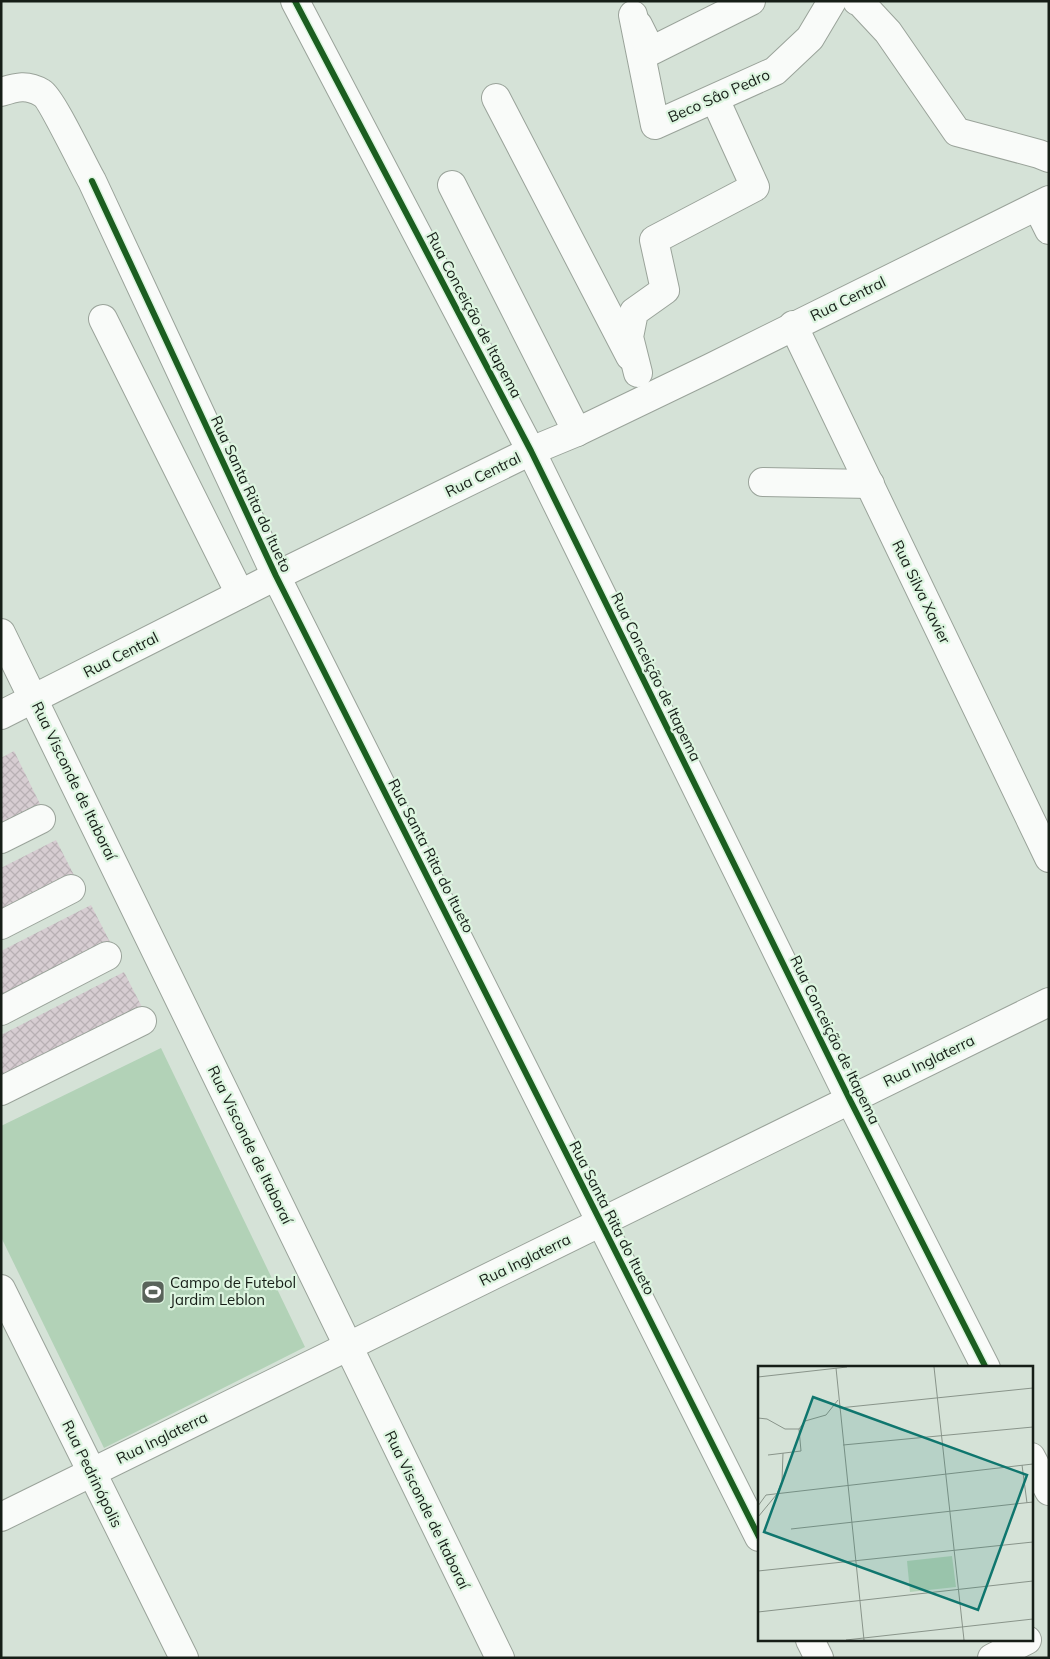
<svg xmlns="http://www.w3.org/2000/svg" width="1050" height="1659" font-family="Mulish,sans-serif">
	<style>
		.green { fill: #b2d2b7 }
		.building { fill: url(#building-cross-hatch) }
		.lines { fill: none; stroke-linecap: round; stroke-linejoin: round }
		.minor-casing { stroke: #9aa39a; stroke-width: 30 }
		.minor { stroke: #f9fbf9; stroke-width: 28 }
		.cycleway-casing { stroke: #ddf5e0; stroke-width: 9 }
		.cycleway { stroke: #1b5e20; stroke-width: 6 }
		.labels { text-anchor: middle; stroke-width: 4.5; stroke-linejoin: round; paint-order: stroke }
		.street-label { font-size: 15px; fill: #161e17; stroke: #ddf5e0 }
		.poi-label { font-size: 15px; fill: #161e17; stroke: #ddf5e0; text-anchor: start }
		.inset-road { fill: none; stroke: #89948a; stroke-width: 1 }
		.view { fill: #0f766e; fill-opacity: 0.15; stroke: #0f766e; stroke-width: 2.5 }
		.inset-edge { fill: none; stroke: #161e17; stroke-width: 2.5 }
	</style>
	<defs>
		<pattern id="building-cross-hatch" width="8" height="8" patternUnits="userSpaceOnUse" patternTransform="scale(1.25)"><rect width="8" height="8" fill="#d7cdd2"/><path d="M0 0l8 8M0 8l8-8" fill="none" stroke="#b8b0b4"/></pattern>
	</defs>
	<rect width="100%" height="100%" fill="#d5e2d7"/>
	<path class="green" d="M161 1048 305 1347 104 1448 1 1237V1126Z"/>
	<g class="building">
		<path d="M14 751 41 806 1 825V758Z"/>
		<path d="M56 840 75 877 1 915V868Z"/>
		<path d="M91 905 110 942 1 998V951Z"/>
		<path d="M124 972 143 1009 1 1082V1035Z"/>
	</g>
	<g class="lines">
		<g class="minor-casing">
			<g id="minor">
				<path d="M295 1 531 451 850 1100 986 1368"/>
				<path d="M857 1 860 2 888 32 957 132 1039 154 1049 158"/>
				<path d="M633 15 655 125 775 71 810 38 832 1"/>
				<path d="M638 25 651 51 751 1"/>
				<path d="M1 92C17 87 27 84 42 93 51 98 84 167 92 181L276 576 759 1537"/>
				<path d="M496 98 630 356"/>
				<path d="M452 185 577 432"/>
				<path d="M1037 206 1049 230"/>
				<path d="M103 319 240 594"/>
				<path d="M793 325 1049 858"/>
				<path d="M638 373 629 337 634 312 665 290 654 240 755 187 715 99"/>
				<path d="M763 482 870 484"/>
				<path d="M1 633 500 1658"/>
				<path d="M1 715 276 576 531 451 577 432 712 367 1049 200"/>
				<path d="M1 839 41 819"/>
				<path d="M1 925 71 889"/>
				<path d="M1 1011 107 956"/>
				<path d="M1 1091 142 1021"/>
				<path d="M1 1289 184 1658"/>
				<path d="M1031 1457 1049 1491"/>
				<path d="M1 1517 1049 1002"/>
				<path d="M810 1640 819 1658"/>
				<path d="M992 1658 1027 1640"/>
			</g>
		</g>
		<use href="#minor" class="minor"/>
		<g class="cycleway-casing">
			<g id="cycleway">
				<path d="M295 1 531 451 850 1100 986 1368"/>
				<path d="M92 181 276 576 759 1537"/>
			</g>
		</g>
		<use href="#cycleway" class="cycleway"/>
	</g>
	<defs>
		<g id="stadium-square" transform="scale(1.25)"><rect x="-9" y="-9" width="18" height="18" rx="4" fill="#59635a" stroke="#ddf5e0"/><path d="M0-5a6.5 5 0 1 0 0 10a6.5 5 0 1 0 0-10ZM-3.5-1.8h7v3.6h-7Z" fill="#fff"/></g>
	</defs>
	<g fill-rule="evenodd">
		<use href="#stadium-square" x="153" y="1292"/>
	</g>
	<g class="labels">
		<g class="street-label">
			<text transform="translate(719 96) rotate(-24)" y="5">Beco Sâo Pedro</text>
			<text transform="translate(848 299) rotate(-26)" y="5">Rua Central</text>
			<text transform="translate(474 315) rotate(62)" y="5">Rua Conceição de Itapema</text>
			<text transform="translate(483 475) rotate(-26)" y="5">Rua Central</text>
			<text transform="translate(251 494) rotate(65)" y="5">Rua Santa Rita do Itueto</text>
			<text transform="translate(921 592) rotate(64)" y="5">Rua Silva Xavier</text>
			<text transform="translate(121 655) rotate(-27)" y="5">Rua Central</text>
			<text transform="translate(656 677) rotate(64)" y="5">Rua Conceição de Itapema</text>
			<text transform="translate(74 781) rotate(64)" y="5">Rua Visconde de Itaboraí</text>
			<text transform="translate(431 856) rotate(63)" y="5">Rua Santa Rita do Itueto</text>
			<text transform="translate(835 1040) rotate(64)" y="5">Rua Conceição de Itapema</text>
			<text transform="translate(929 1061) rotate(-26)" y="5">Rua Inglaterra</text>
			<text transform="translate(250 1145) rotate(64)" y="5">Rua Visconde de Itaboraí</text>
			<text transform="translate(612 1218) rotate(63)" y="5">Rua Santa Rita do Itueto</text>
			<text transform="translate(525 1260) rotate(-26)" y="5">Rua Inglaterra</text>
			<text transform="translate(162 1438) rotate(-26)" y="5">Rua Inglaterra</text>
			<text transform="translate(92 1474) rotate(64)" y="5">Rua Pedrinópolis</text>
			<text transform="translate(427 1510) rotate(64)" y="5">Rua Visconde de Itaboraí</text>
		</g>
		<g class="poi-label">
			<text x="170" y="1288">Campo de Futebol<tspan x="170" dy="17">Jardim Leblon</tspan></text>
		</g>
	</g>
	<g transform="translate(758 1366)">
		<rect width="275" height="275" fill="#d5e2d7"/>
		<path d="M194 190 198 221 152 226 149 195Z" fill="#b2d2b7"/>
		<path class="inset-road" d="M176 1 206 274M78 2 106 274M0 11 89 1M81 42 275 22M0 52 9 53 27 63H41L47 55 68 49 80 34M85 79 275 61M10 89 43 85 41 63M264 99 269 137M0 140 8 129 275 98M0 151 19 128 24 115 25 87M33 163 275 136M0 205 275 176M0 246 275 215M88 274 275 253"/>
		<path class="view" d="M55 31 269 109 220 244 6 166Z"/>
		<rect width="275" height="275" class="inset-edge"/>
	</g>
	<rect width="1050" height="1659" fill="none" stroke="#161e17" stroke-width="5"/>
</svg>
